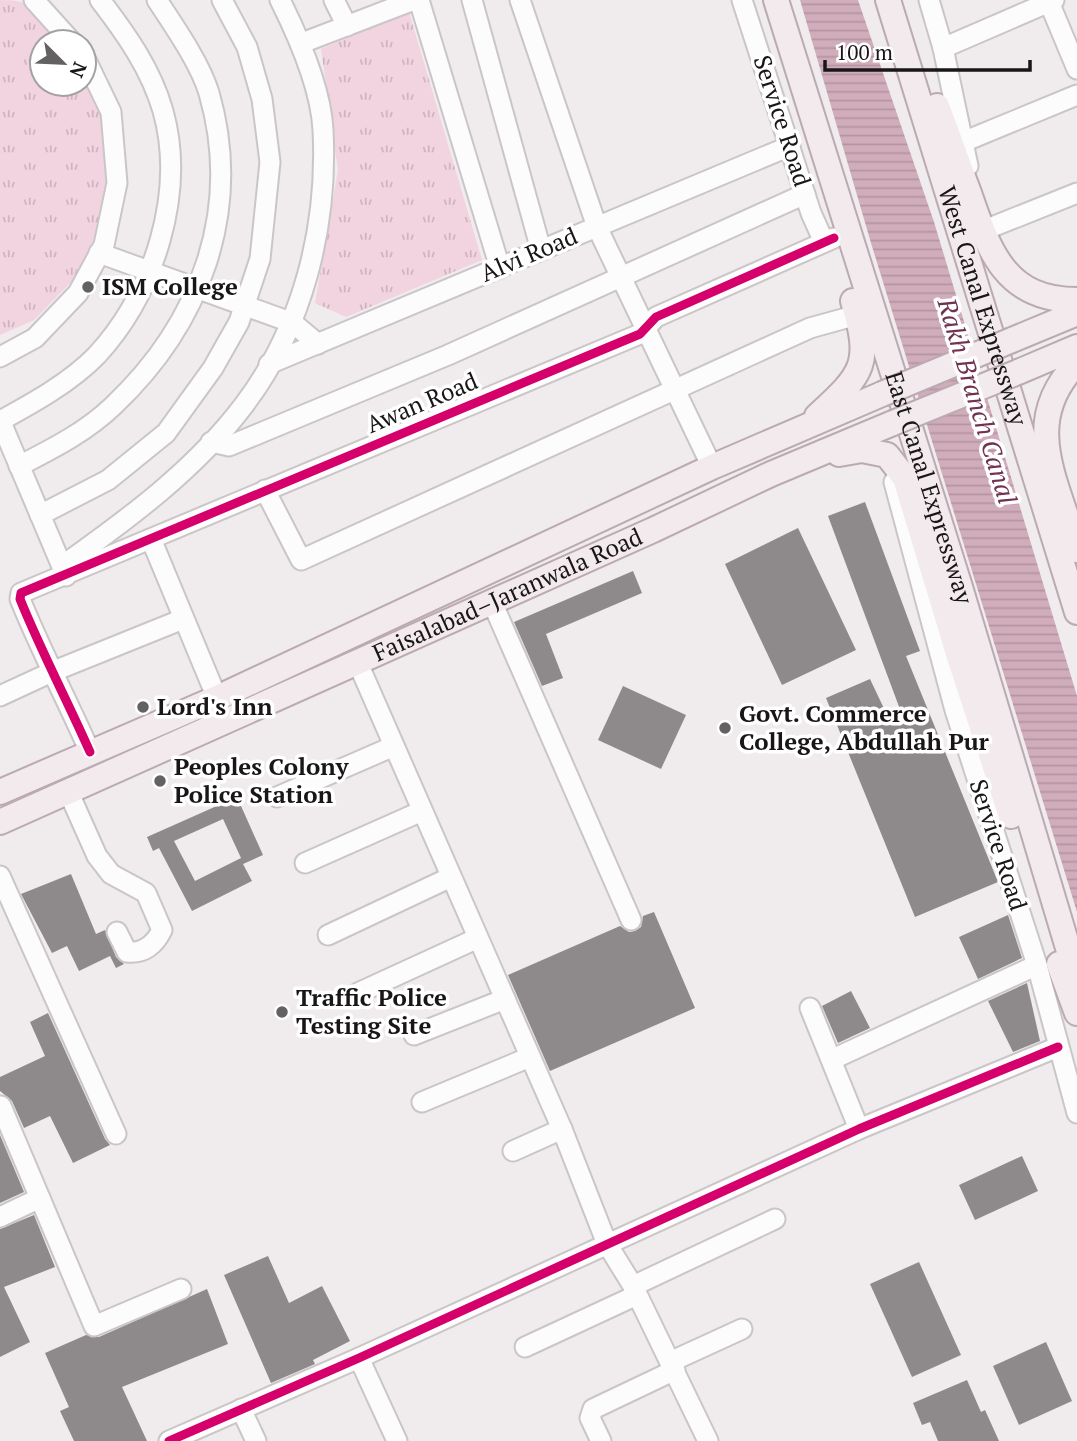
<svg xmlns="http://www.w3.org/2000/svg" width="1077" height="1441" font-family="'PT Serif',serif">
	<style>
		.grass { fill: url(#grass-tufts) }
		.water { fill: url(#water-rules) }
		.building { fill: #8e8a8c; fill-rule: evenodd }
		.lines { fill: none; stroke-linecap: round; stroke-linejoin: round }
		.minor-casing { stroke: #cac6c8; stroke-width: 23 }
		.major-casing { stroke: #bbaab2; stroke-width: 28 }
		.minor { stroke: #fdfcfc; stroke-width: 19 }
		.major { stroke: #f3eaee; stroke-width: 24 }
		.major-bridge-casing { stroke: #bbaab2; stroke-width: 28; stroke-linecap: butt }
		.major-bridge { stroke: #f3eaee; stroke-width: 24 }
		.cycleway-casing { stroke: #fff; stroke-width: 13 }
		.cycleway { stroke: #d6006c; stroke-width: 9 }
		.poi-dot { fill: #646162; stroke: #fff; stroke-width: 2.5 }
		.labels { text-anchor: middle; stroke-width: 7; stroke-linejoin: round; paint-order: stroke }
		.street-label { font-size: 24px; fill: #191617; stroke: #fff }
		.poi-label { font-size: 24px; font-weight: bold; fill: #191617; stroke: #fff; text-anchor: start }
		.water-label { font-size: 26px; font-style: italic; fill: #713251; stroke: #fff }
	</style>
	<defs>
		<pattern id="grass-tufts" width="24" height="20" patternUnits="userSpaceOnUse" patternTransform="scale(1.75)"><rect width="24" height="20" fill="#f2d3e0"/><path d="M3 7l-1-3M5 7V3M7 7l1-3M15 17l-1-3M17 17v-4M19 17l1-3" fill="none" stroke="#cfb4bf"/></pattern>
		<pattern id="water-rules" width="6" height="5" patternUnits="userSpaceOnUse" patternTransform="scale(1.75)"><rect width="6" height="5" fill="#d1adbc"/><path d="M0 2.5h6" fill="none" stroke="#b394a1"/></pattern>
	</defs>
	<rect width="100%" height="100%" fill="#f0ebed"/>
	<g class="grass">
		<path d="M0 0C40 0 40 13 64 42H42V84H84V72L102 114 107 179 94 240 71 282 34 320 0 335Z"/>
		<path d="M409 12 482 260 346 317 315 303 338 170 321 49Z"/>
	</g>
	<path class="water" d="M800 0H858L934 222 1077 696V912L871 243Z"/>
	<g class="building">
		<path d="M865 502 920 651 906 656 998 882 915 917 826 698 870 679 888 717 901 712 828 516Z"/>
		<path d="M798 528 856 650 782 685 725 564Z"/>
		<path d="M633 571 642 593 546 634 563 678 542 686 514 622Z"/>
		<path d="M623 686 686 715 661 769 598 740Z"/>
		<path d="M237 797 263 855 243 864 252 881 192 911 159 848 153 851 147 837ZM223 819 241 858 195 881 174 841Z"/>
		<path d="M71 874 96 934 105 930 116 957 124 964 116 968 110 956 79 971 67 946 52 953 21 894Z"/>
		<path d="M654 912 695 1008 550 1071 508 975 620 926 629 932 635 931 641 927 643 916Z"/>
		<path d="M1008 915 1022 958 978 979 959 937Z"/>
		<path d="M1027 983 1040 1041 1013 1052 988 1001Z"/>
		<path d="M851 991 870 1028 838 1043 822 1006Z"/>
		<path d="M48 1013 105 1139 110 1145 73 1163 50 1116 24 1128 12 1101 0 1091V1077L45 1056 30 1022Z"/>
		<path d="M0 1135 24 1192 0 1203Z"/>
		<path d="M1022 1156 1038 1191 975 1220 959 1185Z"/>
		<path d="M34 1215 55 1267 4 1287 30 1342 0 1357V1229Z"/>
		<path d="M268 1256 289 1303 322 1286 350 1341 313 1360 315 1364 271 1383 224 1275Z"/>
		<path d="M919 1262 961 1355 912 1377 870 1284Z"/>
		<path d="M207 1289 228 1344 122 1387 147 1441H74L60 1411 69 1407 45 1353 86 1335 99 1337Z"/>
		<path d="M1046 1342 1072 1401 1019 1425 993 1366Z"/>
		<path d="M967 1380 981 1412 985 1410 999 1441H938L930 1422 922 1425 913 1403Z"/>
	</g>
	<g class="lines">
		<g class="minor-casing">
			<g id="minor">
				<path d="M34 0 72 42"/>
				<path d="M334 0 347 26"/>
				<path d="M419 0 500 268"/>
				<path d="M472 0 541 250"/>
				<path d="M520 0 597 227 712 467"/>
				<path d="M742 0 811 213 824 242"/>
				<path d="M929 0 943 48 968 166"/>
				<path d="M1049 2 1077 69"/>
				<path d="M302 43 414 0"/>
				<path d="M943 48 1054 0"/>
				<path d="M963 142 1077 95"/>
				<path d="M980 219 982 231 1077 193"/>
				<path d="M99 253 293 323 318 344"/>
				<path d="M0 357 35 338 78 293 104 245 117 183 111 112 84 56"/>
				<path d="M269 364 790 146"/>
				<path d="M0 420 66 576"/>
				<path d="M0 421C33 403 71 382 97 355 154 293 186 193 163 111 151 69 126 34 100 0"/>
				<path d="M211 442 229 446 448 355 805 194"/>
				<path d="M19 466C52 449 86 432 113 406 200 324 243 211 209 93 200 63 174 26 157 0"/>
				<path d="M894 482 955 710 1037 965 1077 1113"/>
				<path d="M265 490 301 560 810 328 857 315"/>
				<path d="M40 515 108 480 166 433 213 368 239 322 260 259 270 162 262 99 247 47 222 0"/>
				<path d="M151 539 217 698"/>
				<path d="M62 566C128 519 195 470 244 405 303 327 328 227 323 130 321 89 298 36 280 0"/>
				<path d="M492 602 631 920"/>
				<path d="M357 661 562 1129 607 1244 633 1286 708 1441"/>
				<path d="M0 696 54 671 183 619"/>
				<path d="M90 752C67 700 41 651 20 599L21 593 640 334 656 317 834 238"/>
				<path d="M68 791 97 856 111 874 146 893 162 930C155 944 144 954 127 952L117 932"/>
				<path d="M277 797 394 746"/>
				<path d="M305 863 422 811"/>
				<path d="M0 876 116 1134"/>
				<path d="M328 935 451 877"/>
				<path d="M358 993 478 938"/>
				<path d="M810 1008 859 1129"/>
				<path d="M414 1035 505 999"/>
				<path d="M833 1059 1037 965"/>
				<path d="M422 1102 530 1057"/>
				<path d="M1 1106 94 1326 181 1289"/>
				<path d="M513 1151 562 1129"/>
				<path d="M0 1217 40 1198"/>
				<path d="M633 1286 775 1219"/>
				<path d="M525 1347 637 1295"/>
				<path d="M359 1358 397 1441"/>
				<path d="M670 1362 742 1329"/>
				<path d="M241 1409 256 1441"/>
				<path d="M169 1441 359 1358 859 1129 1058 1047"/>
				<path d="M601 1441 590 1418 593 1409 675 1370"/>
			</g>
		</g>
		<g class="major-casing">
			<g id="major">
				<path id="s1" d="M776 0 960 587 1077 978"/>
				<path id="s2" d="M888 0 1077 612"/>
				<path d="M937 106C948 135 958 164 969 193 989 251 1005 300 1077 300"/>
				<path d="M1012 340 1077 313"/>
				<path d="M1077 363C1019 422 1057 480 1077 550"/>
				<path d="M1018 372 1077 347"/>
				<path d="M817 416C864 373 872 364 853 301"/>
				<path d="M839 454 862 450 887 455 905 478 959 657 1011 816"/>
				<path d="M0 792 217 698 712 467 882 394"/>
				<path id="s3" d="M0 822 653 530 771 474 893 423"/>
				<path d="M1059 964 1077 1013"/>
			</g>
		</g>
		<use href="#minor" class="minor"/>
		<use href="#major" class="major"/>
		<g class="major-bridge-casing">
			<g id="major-bridge">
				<path d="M882 394 1012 340"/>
				<path d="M893 423 1018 372"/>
			</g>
		</g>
		<use href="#major-bridge" class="major-bridge"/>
		<g class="cycleway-casing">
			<g id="cycleway">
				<path d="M90 752C67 700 41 651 20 599L21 593 640 334 656 317 834 238"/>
				<path d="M169 1441 359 1358 859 1129 1058 1047"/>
			</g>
		</g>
		<use href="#cycleway" class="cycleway"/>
	</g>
	<g class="poi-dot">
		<circle cx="88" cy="287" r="7"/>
		<circle cx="143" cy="707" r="7"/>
		<circle cx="725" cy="728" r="7"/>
		<circle cx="160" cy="781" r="7"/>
		<circle cx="282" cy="1012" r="7"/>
	</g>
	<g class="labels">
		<g class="street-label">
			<text transform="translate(782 121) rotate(72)" y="8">Service Road</text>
			<text transform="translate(529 255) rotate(-23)" y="8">Alvi Road</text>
			<text dy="8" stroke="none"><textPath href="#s2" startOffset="320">West Canal Expressway</textPath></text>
			<text transform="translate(422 403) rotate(-23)" y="8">Awan Road</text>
			<text dy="8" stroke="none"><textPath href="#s1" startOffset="511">East Canal Expressway</textPath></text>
			<text dy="8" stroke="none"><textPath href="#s3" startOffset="556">Faisalabad–Jaranwala Road</textPath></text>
			<text transform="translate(998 845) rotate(72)" y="8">Service Road</text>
		</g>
		<g class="poi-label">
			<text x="102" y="295">ISM College</text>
			<text x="157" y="715">Lord's Inn</text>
			<text x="739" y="722">Govt. Commerce<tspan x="739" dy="28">College, Abdullah Pur</tspan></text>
			<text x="174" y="775">Peoples Colony<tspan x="174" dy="28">Police Station</tspan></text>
			<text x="296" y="1006">Traffic Police<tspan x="296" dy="28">Testing Site</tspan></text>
		</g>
		<g class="water-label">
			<text transform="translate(977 401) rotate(73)" y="9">Rakh Branch Canal</text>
		</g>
	</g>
	<g transform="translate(63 63) rotate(114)"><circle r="33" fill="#ffffff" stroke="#a3a2a2" stroke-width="2"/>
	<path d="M0-5L12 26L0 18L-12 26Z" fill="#646162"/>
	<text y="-10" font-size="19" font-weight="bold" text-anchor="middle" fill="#191617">N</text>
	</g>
	<path d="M825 60v10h205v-10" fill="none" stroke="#191617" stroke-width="3.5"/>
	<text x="836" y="60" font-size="21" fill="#191617" stroke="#ffffff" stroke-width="5" paint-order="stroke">100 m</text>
</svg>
